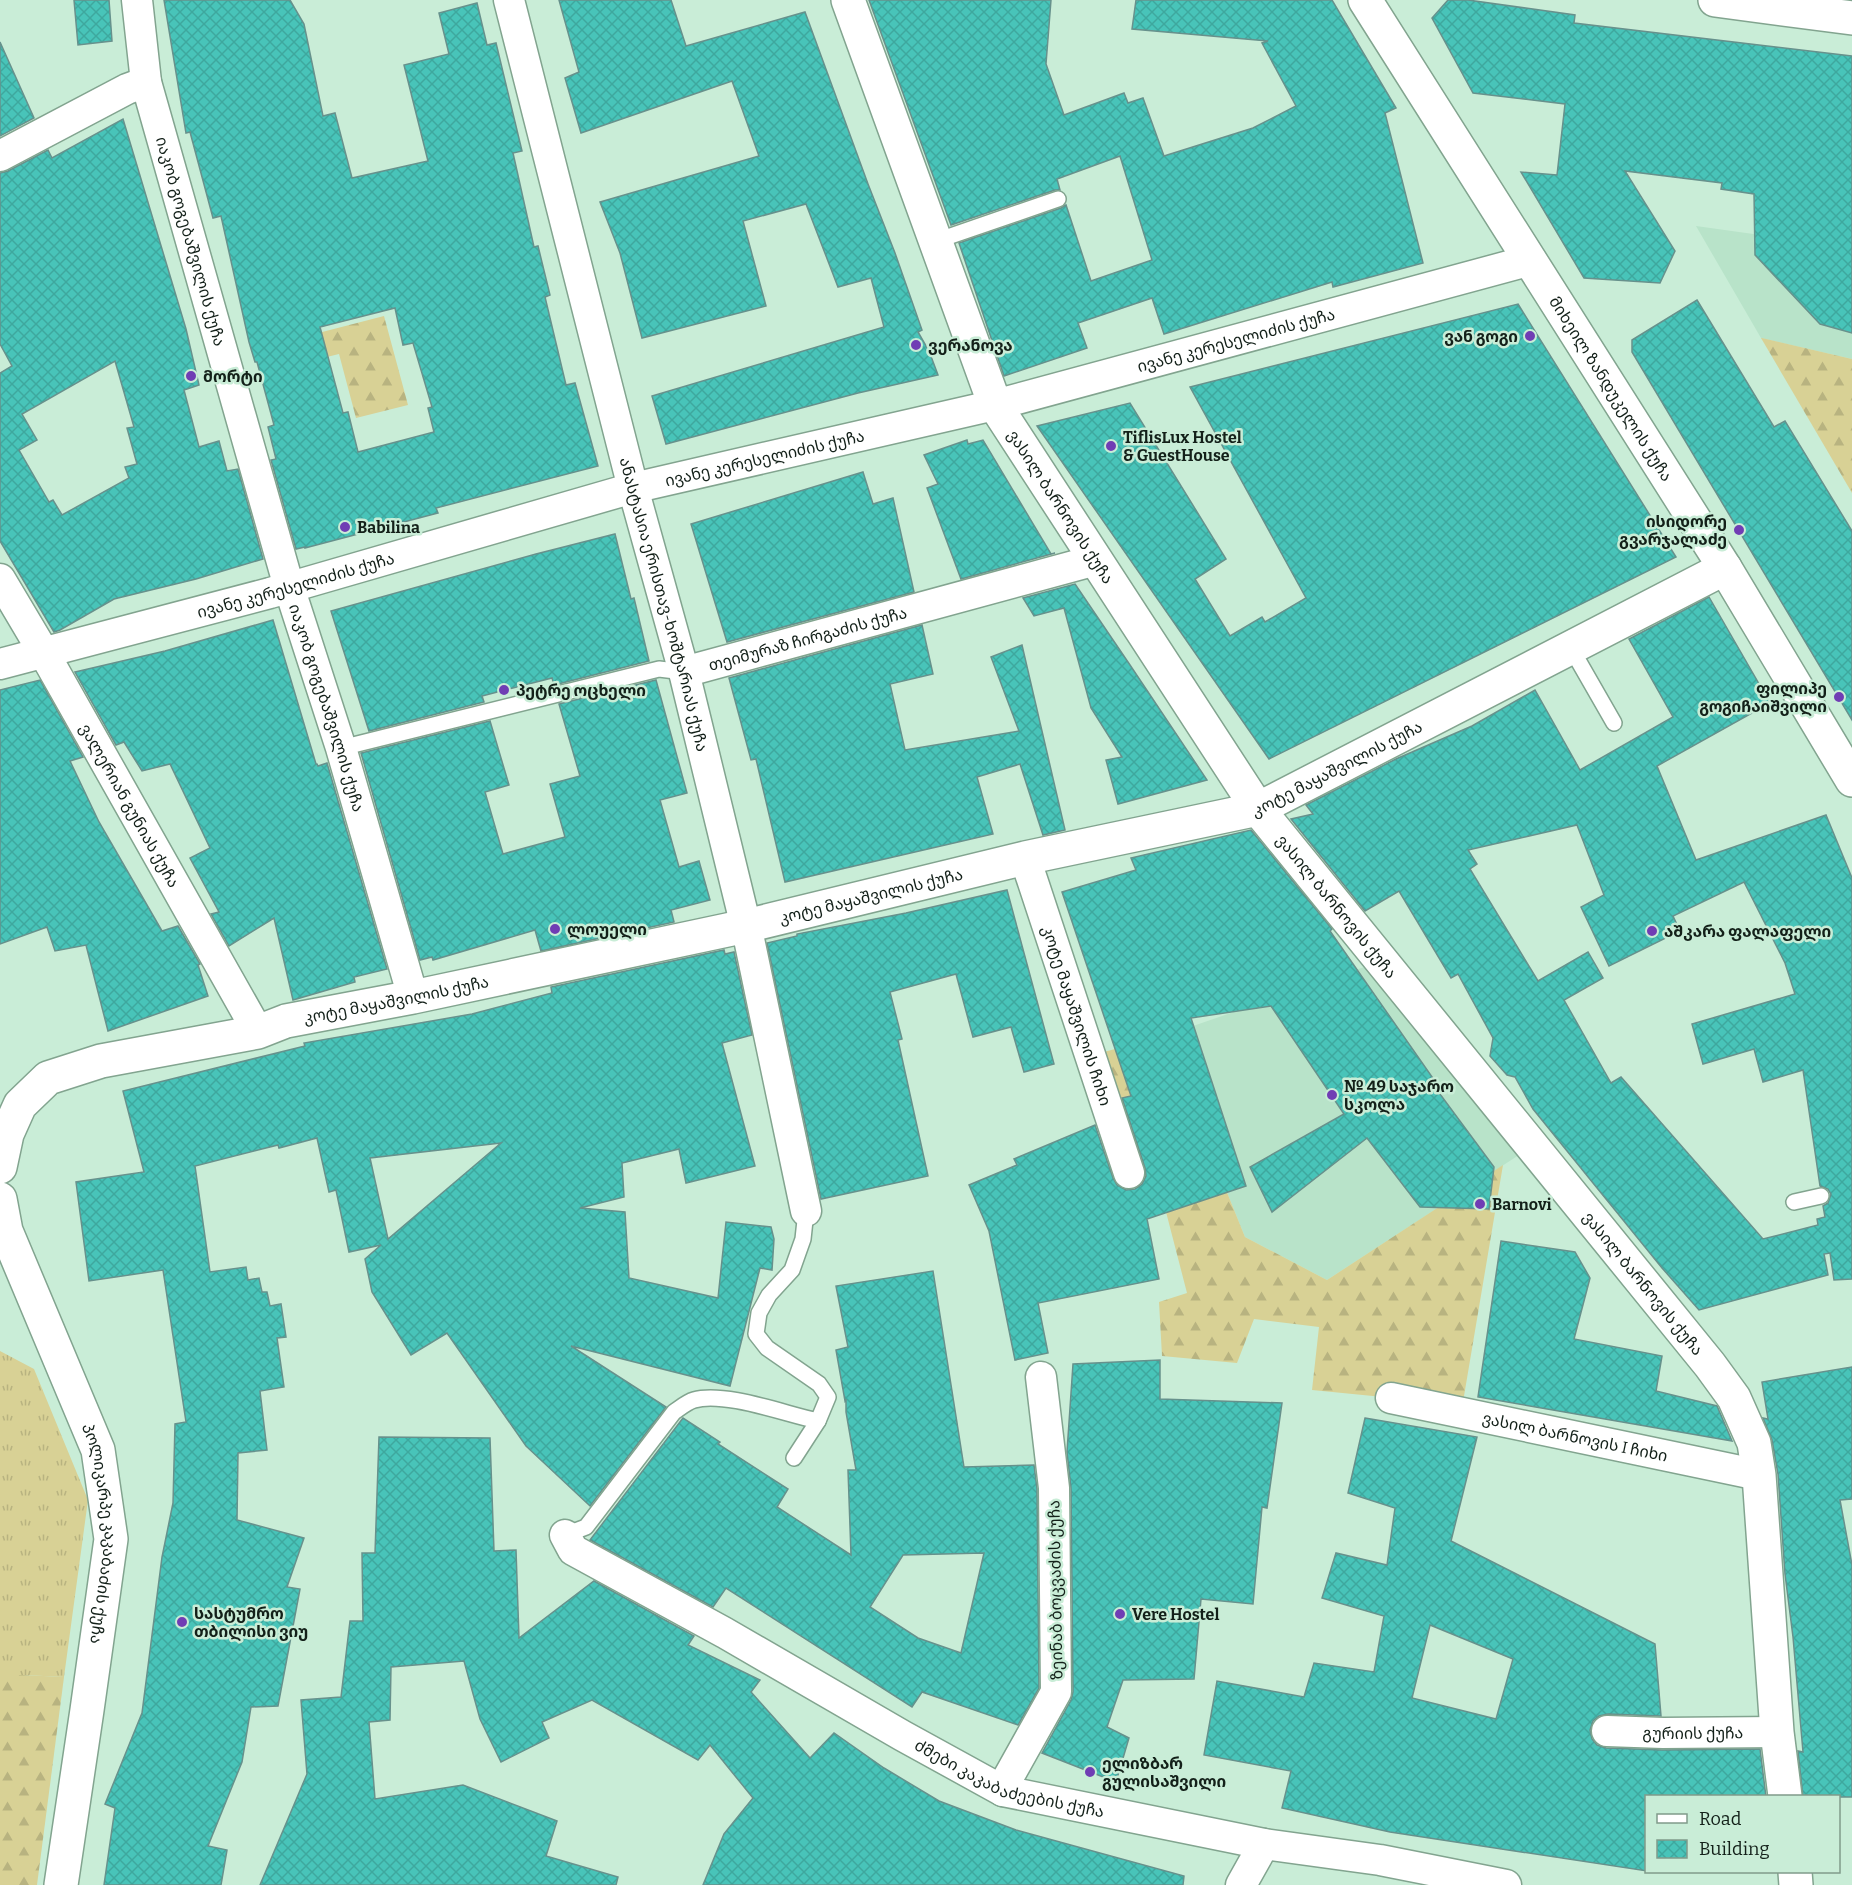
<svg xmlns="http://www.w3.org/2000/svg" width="1852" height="1885" font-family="Bitter,'Noto Sans Georgian',serif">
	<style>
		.built { fill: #b8e3c9 }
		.grass { fill: url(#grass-tufts) }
		.forest { fill: url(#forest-firs) }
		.building { fill: url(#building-cross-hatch); stroke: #67918c; stroke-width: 1.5; fill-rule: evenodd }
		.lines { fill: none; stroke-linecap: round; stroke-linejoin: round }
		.service-casing { stroke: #82a48f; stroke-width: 18 }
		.minor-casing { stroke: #82a48f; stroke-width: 33 }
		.tertiary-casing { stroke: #82a48f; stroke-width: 36 }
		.service { stroke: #fff; stroke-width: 15 }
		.minor { stroke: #fff; stroke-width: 30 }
		.tertiary { stroke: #fff; stroke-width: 33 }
		.poi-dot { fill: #703db4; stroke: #c9edd7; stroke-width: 2 }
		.labels { text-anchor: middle; stroke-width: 5; stroke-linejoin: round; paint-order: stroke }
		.street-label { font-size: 16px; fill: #132019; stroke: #c9edd7 }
		.poi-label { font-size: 16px; font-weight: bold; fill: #132019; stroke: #c9edd7; text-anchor: start }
	</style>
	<defs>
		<pattern id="grass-tufts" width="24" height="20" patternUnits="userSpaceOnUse" patternTransform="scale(1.5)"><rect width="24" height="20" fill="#d8d195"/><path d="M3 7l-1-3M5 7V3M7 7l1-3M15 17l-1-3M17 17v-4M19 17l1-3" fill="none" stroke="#b8b380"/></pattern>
		<pattern id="forest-firs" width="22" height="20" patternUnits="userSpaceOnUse" patternTransform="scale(1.5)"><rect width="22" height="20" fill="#d8d195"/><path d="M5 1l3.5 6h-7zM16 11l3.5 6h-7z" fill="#b8b380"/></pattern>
		<pattern id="building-cross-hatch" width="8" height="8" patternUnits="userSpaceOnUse" patternTransform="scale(1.5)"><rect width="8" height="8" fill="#48c4b9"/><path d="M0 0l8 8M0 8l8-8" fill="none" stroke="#3ea89e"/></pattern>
	</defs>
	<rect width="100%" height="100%" fill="#c9edd7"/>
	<g class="built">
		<path d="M1696 226 1852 248V359L1761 338Z"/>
		<path d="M1373 964 1522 1153 1327 1280 1245 1237 1164 1036Z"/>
	</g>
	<path class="grass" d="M0 1351 34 1369 88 1500 64 1677 23 1675H0Z"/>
	<g class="forest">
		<path d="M384 316 408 405 356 418 339 354 274 370 268 346Z"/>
		<path d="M1762 338 1852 359V493L1761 338Z"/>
		<path d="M1164 1036 1245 1237 1327 1280 1503 1165 1463 1402 1383 1397 1312 1390 1319 1327 1254 1319 1237 1363 1162 1356 1159 1302 1187 1293 1158 1181 1137 1175 1100 1053Z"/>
		<path d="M0 1675H23L64 1677 37 1885H0Z"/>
	</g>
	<g class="building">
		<path d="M74 0H109L112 41 78 45Z"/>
		<path d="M164 0H290L304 24 323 116 335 113 352 178 428 161 404 65 449 54 439 13 477 3 487 45 496 43 522 151 513 153 534 247 538 246 550 295 545 297 566 385 575 383 598 466 436 508 438 513 305 548V547L296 549 271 460 276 459 268 427 274 425 257 362H255L249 342 221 216 213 218 190 132 186 133ZM395 308 403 345 413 343 432 407 428 408 434 432 358 452 348 412 343 413 320 327Z"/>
		<path d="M559 0H671L686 46 805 12 868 184 895 253 922 330 918 332 929 351 938 375 858 393 666 444 652 396 884 327 871 278 838 287 806 204 743 221 766 306 642 338 620 253 600 202 759 156 732 81 581 133 565 78 579 72Z"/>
		<path d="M869 0H1051L1046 64 1064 115 1124 93 1128 103 1143 98 1164 156 1253 128 1296 106 1262 43 1268 41 1132 29 1136 0H1332L1396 108 1385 113 1423 263 1333 287 1332 282 1164 334 1152 298 1078 323 1087 348 1004 376 959 243 1061 208 1066 205 1091 281 1152 260 1120 156 1057 179 1060 190H1055L951 225Z"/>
		<path d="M1448 0H1468L1575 15 1574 23 1852 56V333L1820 324 1755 255 1754 194 1721 189 1722 183 1625 171 1675 251 1660 283 1584 278 1521 172 1557 175 1565 104 1473 93 1432 18Z"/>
		<path d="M0 42 34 118 0 136Z"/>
		<path d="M123 119 186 329 199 385 184 390 199 447 219 441 227 471 238 469 263 559 196 579 114 599 60 630 54 632 0 541V373L12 366 0 344V173L8 171 48 150 52 158ZM115 361 134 427 127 428 137 464 125 467 129 478 62 515 53 500 49 502 19 450 37 440 22 414Z"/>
		<path d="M1697 300 1774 427 1785 421 1852 531V720L1632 352V340Z"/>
		<path d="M1518 304 1676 557 1269 759 1037 426 1130 403 1226 559 1195 579 1230 636 1262 617 1265 622 1306 598 1190 387Z"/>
		<path d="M967 440 968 444 983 440 1051 554 1055 553 961 579 927 488 938 484 924 455Z"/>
		<path d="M863 472 873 504 893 498 914 592 727 642 691 524Z"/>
		<path d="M615 534 631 599 634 598 649 661 554 685 552 678 482 696 484 702 369 731 331 611 536 554Z"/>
		<path d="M1075 584 1130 665 1207 780 1118 804 1106 760 1122 757 1091 708 1064 608 1034 616 1023 598Z"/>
		<path d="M1709 597 1770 703 1657 766 1696 860 1826 815 1852 878V1279L1834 1280 1830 1253 1824 1254 1828 1275 1699 1310 1662 1268 1533 1109 1515 1077 1507 1075 1490 1056 1493 1038 1458 974 1451 978 1399 891 1365 911 1291 819 1313 814 1306 805 1396 759 1472 726 1535 690 1580 770 1673 717 1629 639ZM1577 825 1604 895 1581 907 1609 966 1680 931 1673 916 1744 882 1785 963 1795 994 1692 1024 1703 1064 1754 1049 1763 1082 1803 1070 1820 1186 1828 1189 1831 1194 1828 1203 1823 1206 1825 1217 1817 1219 1818 1225 1763 1239 1621 1077 1611 1083 1564 1000 1603 978 1588 952 1538 981 1470 869 1477 864 1468 850Z"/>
		<path d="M273 620 316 764H317L318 766 327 763 387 969 354 977 355 982 293 1000 274 918 229 946 211 914 219 912 190 858 210 848 170 764 142 771 124 742 116 745 75 672 165 651Z"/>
		<path d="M922 625 933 674 890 684 905 750 1019 731 991 657 1022 645 1065 830 1043 835 1020 764 977 777 993 834 785 882 756 759 751 760 729 678Z"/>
		<path d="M40 680 83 757 70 761 99 822 162 931 178 926 200 964 198 965 208 996 108 1031 86 945 55 951 47 927 0 944V690Z"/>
		<path d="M656 680 687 793 660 800 679 867 699 861 710 900 671 910 674 922 541 951 535 930 433 960 432 957 420 960 361 753 490 721 509 785 485 792 503 854 565 837 550 784 580 776 559 704Z"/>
		<path d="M1251 830 1332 929 1330 931 1437 1084 1434 1086 1494 1167 1489 1209 1420 1207 1367 1138 1272 1212 1250 1167 1344 1114 1271 1006 1191 1018 1246 1186 1147 1219 1159 1279 1038 1303 1048 1353 1015 1360 989 1231 969 1185 1017 1165 1014 1159 1095 1125 1113 1178 1117 1185 1126 1190 1135 1189 1142 1184 1146 1176 1145 1168 1122 1098 1131 1096 1062 892 1136 870 1131 858Z"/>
		<path d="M1007 890 1054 1064 1024 1072 1011 1027 973 1037 956 974 890 992 902 1039 898 1040 928 1176 821 1199 767 943 797 936V934L906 913Z"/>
		<path d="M724 950 725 954 734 952 752 1035 722 1043 755 1166 686 1183 679 1149 622 1163 624 1197 580 1208 625 1212 629 1278 718 1298 726 1222 771 1227 774 1239 772 1270 760 1268 730 1386 571 1346 666 1407 590 1506 526 1446 447 1333 411 1355 372 1292 365 1259 381 1245 349 1252 336 1190 329 1192 317 1138 279 1148 278 1145 195 1166 210 1272 246 1267 248 1280 259 1278 262 1292H267L270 1306 281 1304 286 1337 277 1338 284 1387 260 1391 267 1450 238 1453 237 1520 304 1538 287 1587 300 1589 278 1706 251 1707 242 1762 208 1846 227 1850 221 1885H104L115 1808 105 1804 142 1713 162 1557 173 1503 175 1424 186 1422 163 1270 89 1281 76 1182 144 1172 123 1091 305 1046 304 1043 472 1014 552 993 551 987ZM501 1143 388 1239 370 1158Z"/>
		<path d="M1501 1241 1575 1252 1590 1278 1574 1339 1662 1356 1656 1391 1717 1406 1732 1441 1478 1397Z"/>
		<path d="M933 1271 964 1467 1034 1465 1037 1489 1039 1688 1018 1725 922 1692 912 1707 726 1588 713 1607 590 1540 683 1418 720 1442 718 1444 788 1489 777 1507 851 1555 848 1470H856L846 1412V1399L845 1401 836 1350 848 1347 836 1286ZM984 1553 961 1653 918 1638 870 1607 903 1555Z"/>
		<path d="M1160 1360V1399L1282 1403 1267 1508 1262 1507 1253 1604 1201 1599 1194 1679 1123 1680 1107 1727 1129 1738 1116 1782 1042 1753 1071 1700 1073 1692 1071 1488 1067 1452 1073 1364Z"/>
		<path d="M1852 1367V1499L1840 1500 1852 1565V1797H1803L1798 1751 1803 1752 1793 1637 1785 1574 1778 1474 1772 1440 1763 1418 1768 1419 1762 1382Z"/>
		<path d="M1365 1418 1477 1437 1451 1541 1655 1644 1661 1716 1608 1714 1599 1716 1593 1721 1590 1730 1592 1739 1597 1745 1606 1748 1662 1750 1760 1749 1766 1797H1647V1871L1390 1832 1282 1808 1291 1771 1204 1755 1217 1681 1304 1697 1314 1663 1374 1672 1384 1616 1322 1598 1336 1553 1387 1565 1395 1508 1348 1493ZM1430 1625 1513 1659 1496 1719 1412 1698Z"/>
		<path d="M379 1437 490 1438 494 1551 516 1550 519 1638 594 1581 694 1636 688 1645 760 1680 751 1692 810 1758 834 1733 884 1768 939 1801 1016 1830 1184 1876 1183 1885H703L724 1834 753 1798 710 1745 698 1760 592 1700 542 1722 549 1738 501 1762 480 1719 464 1661 391 1667 390 1720 369 1722 375 1799 463 1785 557 1821 546 1856 618 1877 616 1885H260L307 1774 301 1700 341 1697 350 1621H363L362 1553H375Z"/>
	</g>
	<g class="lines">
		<g class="service-casing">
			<g id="service">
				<path d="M936 241 1058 199"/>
				<path d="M1571 648 1614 723"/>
				<path d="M341 748 659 669 684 672"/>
				<path d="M1794 1202 1821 1196"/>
				<path d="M794 1458 818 1421 828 1397 819 1384 767 1348 756 1334 759 1313 769 1295 792 1270 803 1239 806 1211"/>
				<path d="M565 1535 586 1527 674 1412C680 1408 687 1402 694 1400 724 1391 785 1414 818 1421"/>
			</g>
		</g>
		<g class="minor-casing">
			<g id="minor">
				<path id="s1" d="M137 0 146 82 289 587 341 748 413 997"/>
				<path id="s2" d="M509 0 633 488 684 672 749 939 806 1211"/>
				<path d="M0 156 127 89 146 82"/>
				<path id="s3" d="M0 579 44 653 258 1032"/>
				<path id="s4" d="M0 664 270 593 633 488 995 405 1531 260"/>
				<path id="s5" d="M684 672 1096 560"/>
				<path id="s6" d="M1025 858 1129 1173"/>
				<path id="s7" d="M1391 1398 1759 1475"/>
				<path id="s8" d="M565 1535 573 1550 725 1633 903 1736 1003 1791 1264 1844 1380 1860 1506 1885"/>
				<path id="s9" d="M1607 1731 1663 1733 1777 1732"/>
				<path d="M1003 1791 1009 1776 1056 1692 1054 1488 1041 1377"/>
				<path d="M1241 1885 1264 1844"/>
			</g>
		</g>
		<g class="tertiary-casing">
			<g id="tertiary">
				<path id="s10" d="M848 0 995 405 1258 809 1710 1365 1734 1398 1754 1443 1759 1475 1777 1732 1785 1796"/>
				<path id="s11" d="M1365 0 1725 568 1852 780"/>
				<path d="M1715 0 1852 18"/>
				<path id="s12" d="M0 1167 7 1134 20 1105 48 1078 101 1061 258 1032 286 1021 413 997 746 926 1025 858 1258 809 1725 568"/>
				<path id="s13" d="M0 1199 6 1231 98 1450 111 1539 87 1710 61 1885"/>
				<path d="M1795 1872 1796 1885"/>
			</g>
		</g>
		<use href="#service" class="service"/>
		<use href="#minor" class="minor"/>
		<use href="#tertiary" class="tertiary"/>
	</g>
	<g class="poi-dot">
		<circle cx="1530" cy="336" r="6"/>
		<circle cx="916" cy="345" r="6"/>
		<circle cx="191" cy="376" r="6"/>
		<circle cx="1111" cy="446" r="6"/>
		<circle cx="345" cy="527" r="6"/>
		<circle cx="1739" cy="530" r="6"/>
		<circle cx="504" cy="690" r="6"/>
		<circle cx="1839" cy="697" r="6"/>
		<circle cx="555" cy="929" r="6"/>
		<circle cx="1652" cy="931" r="6"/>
		<circle cx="1332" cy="1095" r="6"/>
		<circle cx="1480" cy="1204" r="6"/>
		<circle cx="1120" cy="1614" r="6"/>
		<circle cx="182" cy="1622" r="6"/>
		<circle cx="1090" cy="1772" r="6"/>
	</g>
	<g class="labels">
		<g class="street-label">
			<text dy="6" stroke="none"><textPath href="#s1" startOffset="248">იაკობ გოგებაშვილის ქუჩა</textPath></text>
			<text dy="6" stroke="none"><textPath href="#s4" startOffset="1278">ივანე კერესელიძის ქუჩა</textPath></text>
			<text dy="6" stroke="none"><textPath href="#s11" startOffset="460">მიხეილ ზანდუკელის ქუჩა</textPath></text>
			<text dy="6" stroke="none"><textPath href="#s4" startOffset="792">ივანე კერესელიძის ქუჩა</textPath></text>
			<text dy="6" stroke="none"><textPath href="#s10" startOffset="552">ვასილ ბარნოვის ქუჩა</textPath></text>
			<text dy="6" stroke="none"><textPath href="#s4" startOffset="306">ივანე კერესელიძის ქუჩა</textPath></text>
			<text dy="6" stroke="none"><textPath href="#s2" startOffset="624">ანასტასია ერისთავ-ხოშტარიას ქუჩა</textPath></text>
			<text dy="6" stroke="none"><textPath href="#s5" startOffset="128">თეიმურაზ ჩირგაძის ქუჩა</textPath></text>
			<text dy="6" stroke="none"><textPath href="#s1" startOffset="734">იაკობ გოგებაშვილის ქუჩა</textPath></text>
			<text dy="6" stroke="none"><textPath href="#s12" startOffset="1434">კოტე მაყაშვილის ქუჩა</textPath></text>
			<text dy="6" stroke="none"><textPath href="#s3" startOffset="261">ვალერიან გუნიას ქუჩა</textPath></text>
			<text dy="6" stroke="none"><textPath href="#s12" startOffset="948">კოტე მაყაშვილის ქუჩა</textPath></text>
			<text dy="6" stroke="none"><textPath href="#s10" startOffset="1038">ვასილ ბარნოვის ქუჩა</textPath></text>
			<text dy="6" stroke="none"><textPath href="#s12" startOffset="462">კოტე მაყაშვილის ქუჩა</textPath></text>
			<text dy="6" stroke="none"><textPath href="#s6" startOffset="166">კოტე მაყაშვილის ჩიხი</textPath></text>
			<text dy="6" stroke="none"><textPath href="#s10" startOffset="1524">ვასილ ბარნოვის ქუჩა</textPath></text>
			<text dy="6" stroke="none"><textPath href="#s7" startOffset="188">ვასილ ბარნოვის I ჩიხი</textPath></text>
			<text dy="6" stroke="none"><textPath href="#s13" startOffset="354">პოლიკარპე კაკაბაძის ქუჩა</textPath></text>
			<text transform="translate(1055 1590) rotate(-91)" y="6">ზეინაბ ბოცვაძის ქუჩა</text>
			<text dy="6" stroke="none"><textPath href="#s9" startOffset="86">გურიის ქუჩა</textPath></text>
			<text dy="6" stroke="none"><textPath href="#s8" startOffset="512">ძმები კაკაბაძეების ქუჩა</textPath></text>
		</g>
		<g class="poi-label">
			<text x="1518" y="342" text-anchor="end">ვან გოგი</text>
			<text x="928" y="351">ვერანოვა</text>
			<text x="203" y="382">მორტი</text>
			<text x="1123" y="443">TiflisLux Hostel<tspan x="1123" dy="18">&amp; GuestHouse</tspan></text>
			<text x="1727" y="527" text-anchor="end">ისიდორე<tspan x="1727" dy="18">გვარჯალაძე</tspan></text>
			<text x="357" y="533">Babilina</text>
			<text x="1827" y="694" text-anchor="end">ფილიპე<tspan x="1827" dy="18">გოგიჩაიშვილი</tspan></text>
			<text x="516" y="696">პეტრე ოცხელი</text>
			<text x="567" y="935">ლოუელი</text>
			<text x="1664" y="937">აშკარა ფალაფელი</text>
			<text x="1344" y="1092">№ 49 საჯარო<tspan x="1344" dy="18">სკოლა</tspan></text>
			<text x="1492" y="1210">Barnovi</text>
			<text x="194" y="1619">სასტუმრო<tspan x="194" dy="18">თბილისი ვიუ</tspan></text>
			<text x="1132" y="1620">Vere Hostel</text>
			<text x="1102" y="1769">ელიზბარ<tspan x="1102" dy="18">გულისაშვილი</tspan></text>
		</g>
	</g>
	<rect x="1645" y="1795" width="195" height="78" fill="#c9edd7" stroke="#809b8b" stroke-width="1.5"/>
	<rect x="1657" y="1814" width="30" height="9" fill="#ffffff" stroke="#809b8b" stroke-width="1.5"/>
	<text x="1699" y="1825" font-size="18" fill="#132019">Road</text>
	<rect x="1657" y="1840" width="30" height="18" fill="url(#building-cross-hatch)" stroke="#809b8b" stroke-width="1.5"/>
	<text x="1699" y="1855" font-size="18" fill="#132019">Building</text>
</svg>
